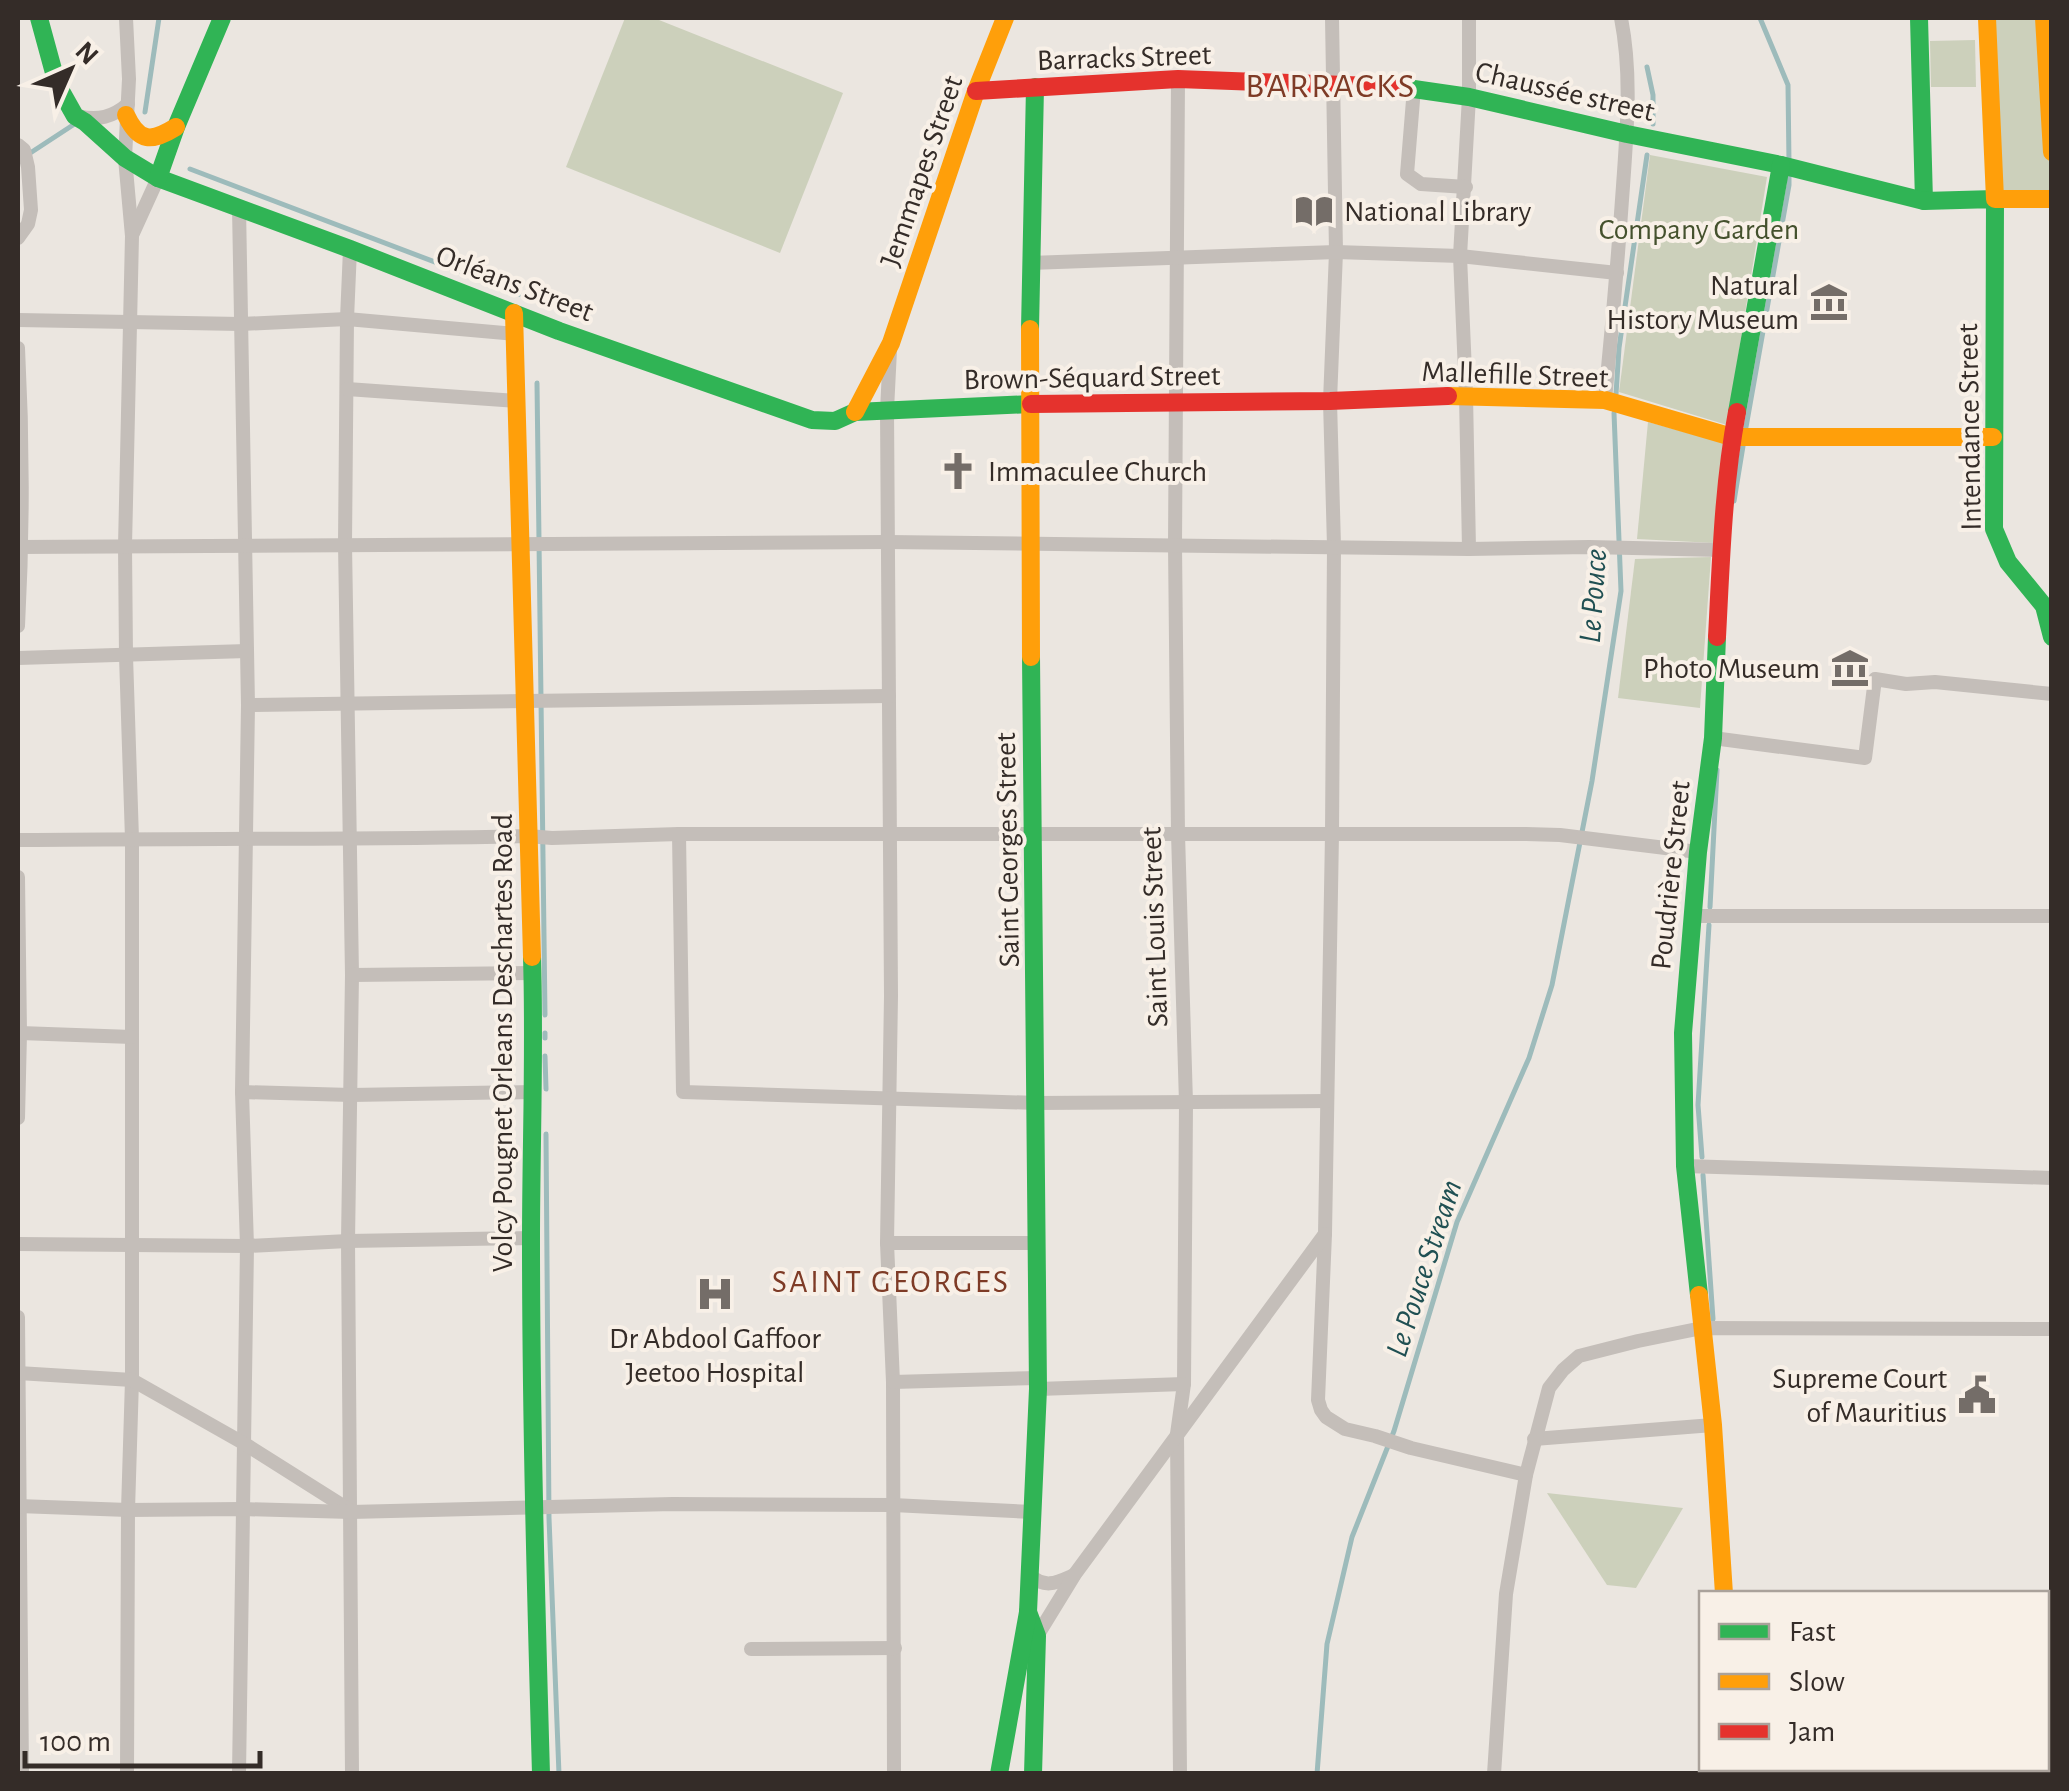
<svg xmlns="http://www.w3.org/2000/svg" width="2069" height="1791" font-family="'Alegreya Sans',sans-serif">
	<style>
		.green { fill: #ccd0bb }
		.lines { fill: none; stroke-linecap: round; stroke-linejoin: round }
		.stream { stroke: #9dbbbb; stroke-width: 5 }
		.street { stroke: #c4beb9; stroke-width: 14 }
		.fast { stroke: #30b455; stroke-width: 18 }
		.slow { stroke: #ff9f0a; stroke-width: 18 }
		.jam { stroke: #e5322d; stroke-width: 18 }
		.labels { text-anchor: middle; stroke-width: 8; stroke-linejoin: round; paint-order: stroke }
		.street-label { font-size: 30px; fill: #342c28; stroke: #f8f0e7 }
		.poi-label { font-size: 30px; fill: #342c28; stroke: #f8f0e7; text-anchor: end }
		.park-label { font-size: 30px; fill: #44512d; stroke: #f8f0e7 }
		.water-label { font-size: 32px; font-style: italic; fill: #205053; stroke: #f8f0e7 }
		.neighbourhood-label { font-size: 32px; letter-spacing: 2.5px; fill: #7e3b26; stroke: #f8f0e7 }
		.quarter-label { font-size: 35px; letter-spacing: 2.5px; fill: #7e3b26; stroke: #f8f0e7 }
	</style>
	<rect width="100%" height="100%" fill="#ebe6e0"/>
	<g class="green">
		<path d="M625 18H654L843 93 780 253 566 167Z"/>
		<path d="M1992 18H2039L2051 191 1999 193Z"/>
		<path d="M1975 40 1976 87H1931L1930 41Z"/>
		<path d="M1650 155 1767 177 1727 425 1619 392Z"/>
		<path d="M1648 422 1724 443 1714 543 1637 539Z"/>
		<path d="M1711 557 1700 708 1618 698 1635 559Z"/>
		<path d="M1547 1493 1683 1508 1636 1588 1607 1585Z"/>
	</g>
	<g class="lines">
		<g class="stream">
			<path d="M1760 18 1788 85 1789 163"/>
			<path d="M1647 67 1653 95V124"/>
			<path d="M145 112 159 18"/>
			<path d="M18 161 73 125"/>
			<path d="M190 169 535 300"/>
			<path d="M537 383 545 1015"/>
			<path d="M1616 394 1619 348 1647 155"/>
			<path d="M1746 427 1789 185V174"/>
			<path d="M1734 501 1743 446"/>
			<path d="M1710 907 1717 770"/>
			<path d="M545 1033V1038"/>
			<path d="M545 1056 546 1089"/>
			<path d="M546 1134 549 1518 559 1774"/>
			<path d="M1702 1157 1698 1105 1709 925"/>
			<path d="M1703 1175 1713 1319"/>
			<path d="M1317 1774 1327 1644 1352 1537 1394 1431 1457 1222 1529 1058 1552 985 1592 781 1621 591 1614 413"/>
		</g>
		<g class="street">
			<path d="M126 18 129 79 125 158 132 236 125 546 126 656 132 839V1380L128 1510 127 1774"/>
			<path d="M1332 18 1336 252 1330 401 1334 546 1332 834 1325 1234 1318 1400 1321 1410 1326 1417 1345 1429 1375 1436 1411 1448 1526 1475"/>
			<path d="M1469 18V97L1460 256 1466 395 1469 549"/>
			<path d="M1178 79 1175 545 1178 834 1186 1103 1184 1384 1177 1434 1180 1774"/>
			<path d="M1414 88 1407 174 1421 184 1466 187"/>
			<path d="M78 116C98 121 113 117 128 104"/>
			<path d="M18 145 24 150 28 167 31 210 28 224 18 238"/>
			<path d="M239 207 248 705 242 1092 247 1246 239 1774"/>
			<path d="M133 233 158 178"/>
			<path d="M350 249 347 319 345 544 352 975 348 1241 352 1774"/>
			<path d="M1030 263 1336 252 1460 256 1617 273"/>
			<path d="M18 320 241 324 347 319 516 334"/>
			<path d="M18 348C23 441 23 533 18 626"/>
			<path d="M890 350 887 410 891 996 887 1243 893 1382 894 1774"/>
			<path d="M347 389 518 401"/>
			<path d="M1605 400C1612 329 1618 257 1623 186 1627 129 1632 74 1621 18"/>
			<path d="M18 547 888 542 1469 549 1589 547 1721 550"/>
			<path d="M18 658 247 651"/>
			<path d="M248 705 889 696"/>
			<path d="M1713 738 1865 758 1875 679 1906 684 1935 682 2052 694"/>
			<path d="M679 834 683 1092 1037 1103 1327 1101"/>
			<path d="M18 840C188 838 358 840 528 836L552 838 679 834H1526L1560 835 1698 852"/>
			<path d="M18 877 20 1033 18 1118"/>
			<path d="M1693 916H2052"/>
			<path d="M352 975 531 973"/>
			<path d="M20 1033 132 1037"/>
			<path d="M242 1092 351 1095 532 1092"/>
			<path d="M1685 1166 2052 1178"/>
			<path d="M887 1243H1038"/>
			<path d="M18 1244 247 1246 348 1241 531 1238"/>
			<path d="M18 1317 22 1774"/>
			<path d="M18 1373 132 1380 245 1444 351 1511"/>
			<path d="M893 1382 1038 1378"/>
			<path d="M1038 1389 1184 1384"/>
			<path d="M1534 1439 1713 1425"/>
			<path d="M18 1506 128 1510 242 1509 351 1512 673 1504 893 1505 1033 1512"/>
			<path d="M1029 1575C1046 1589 1056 1583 1074 1575"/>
			<path d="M1037 1636 1075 1574 1325 1234"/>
			<path d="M751 1649 895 1648"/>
			<path d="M1494 1774 1506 1594 1526 1475 1549 1388 1563 1370 1579 1356 1638 1341 1702 1328 2052 1329"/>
		</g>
		<g class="fast">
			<path d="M39 18 57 84 75 116 85 122 125 158 158 178 350 249 559 331 812 420 835 421 855 412 1031 404"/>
			<path d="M1919 18 1924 201"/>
			<path d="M1400 87 1469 97 1627 134 1781 165 1924 201 1995 199 1994 529 2008 562 2044 606 2052 637"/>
			<path d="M158 178 176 127 222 18"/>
			<path d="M1030 329 1035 87"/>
			<path d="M1737 412 1781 165"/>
			<path d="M532 957C535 1052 531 1146 531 1240 531 1418 536 1596 541 1774"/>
			<path d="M1699 1295 1685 1166 1683 1033 1698 852 1713 738 1717 637"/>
			<path d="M1028 1612 1037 1636 1033 1774"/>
			<path d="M1736 1768V1774"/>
			<path d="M999 1774 1028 1612 1038 1389 1031 657"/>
		</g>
		<g class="slow">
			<path d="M1987 18 1995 199H2052"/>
			<path d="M2044 18 2052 152"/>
			<path d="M126 115C139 143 152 142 176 127"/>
			<path d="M514 313 532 957"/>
			<path d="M1030 329 1031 657"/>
			<path d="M1448 396 1605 400 1732 437H1993"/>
			<path d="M855 412 891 343 976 91 1005 18"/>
			<path d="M1699 1295 1713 1425 1724 1594"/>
		</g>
		<g class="jam">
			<path d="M976 91 1178 79 1400 87"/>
			<path d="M1031 404 1330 401 1448 396"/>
			<path d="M1717 637C1721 562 1723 486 1737 412"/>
		</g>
	</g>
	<defs>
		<g id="library-bare" transform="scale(3)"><path d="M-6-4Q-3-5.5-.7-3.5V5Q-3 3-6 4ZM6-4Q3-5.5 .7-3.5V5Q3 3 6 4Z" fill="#746d68" stroke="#f8f0e7" stroke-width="2.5" paint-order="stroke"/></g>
		<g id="museum-bare" transform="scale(3)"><path d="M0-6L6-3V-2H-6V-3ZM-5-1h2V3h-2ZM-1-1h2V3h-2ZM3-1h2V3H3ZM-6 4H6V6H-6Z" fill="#746d68" stroke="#f8f0e7" stroke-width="2.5" paint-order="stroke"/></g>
		<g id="church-bare" transform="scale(3)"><path d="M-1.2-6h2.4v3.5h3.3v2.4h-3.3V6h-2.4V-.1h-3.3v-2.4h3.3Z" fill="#746d68" stroke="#f8f0e7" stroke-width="2.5" paint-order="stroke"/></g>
		<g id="hospital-bare" transform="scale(3)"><path d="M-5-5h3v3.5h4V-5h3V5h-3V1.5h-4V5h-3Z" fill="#746d68" stroke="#f8f0e7" stroke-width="2.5" paint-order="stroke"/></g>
		<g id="civic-bare" transform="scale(3)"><path d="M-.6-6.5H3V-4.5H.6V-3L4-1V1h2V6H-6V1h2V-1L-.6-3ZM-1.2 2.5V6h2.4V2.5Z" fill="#746d68" stroke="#f8f0e7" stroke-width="2.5" paint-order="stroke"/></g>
	</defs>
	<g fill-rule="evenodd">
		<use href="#library-bare" x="1314" y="211"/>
		<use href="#museum-bare" x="1829" y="302"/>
		<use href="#church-bare" x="958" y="471"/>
		<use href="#museum-bare" x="1850" y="668"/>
		<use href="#hospital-bare" x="715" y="1294"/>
		<use href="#civic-bare" x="1977" y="1395"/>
	</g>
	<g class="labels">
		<g class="street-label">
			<text transform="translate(1124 57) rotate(-2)" y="10">Barracks Street</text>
			<text transform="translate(1565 91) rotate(13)" y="10">Chaussée street</text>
			<text transform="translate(921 171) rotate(-71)" y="10">Jemmapes Street</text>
			<text transform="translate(515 283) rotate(21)" y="10">Orléans Street</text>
			<text transform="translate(1515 374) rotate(2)" y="10">Mallefille Street</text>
			<text transform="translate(1092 377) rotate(-1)" y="10">Brown-Séquard Street</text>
			<text transform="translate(1969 427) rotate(-91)" y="10">Intendance Street</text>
			<text transform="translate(1007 850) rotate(-91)" y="10">Saint Georges Street</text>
			<text transform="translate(1670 875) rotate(-84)" y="10">Poudrière Street</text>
			<text transform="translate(1154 927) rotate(-92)" y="10">Saint Louis Street</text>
			<text transform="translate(502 1043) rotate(-90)" y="10">Volcy Pougnet Orleans Deschartes Road</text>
		</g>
		<g class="poi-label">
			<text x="1344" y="221" text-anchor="start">National Library</text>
			<text x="1799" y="295">Natural<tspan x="1799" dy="34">History Museum</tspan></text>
			<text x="988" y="481" text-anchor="start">Immaculee Church</text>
			<text x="1820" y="678">Photo Museum</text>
			<text x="715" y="1348" text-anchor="middle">Dr Abdool Gaffoor<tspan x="715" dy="34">Jeetoo Hospital</tspan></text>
			<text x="1947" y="1388">Supreme Court<tspan x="1947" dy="34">of Mauritius</tspan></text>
		</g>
		<g class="park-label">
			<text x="1699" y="239">Company Garden</text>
		</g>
		<g class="water-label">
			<text transform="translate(1592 596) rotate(-86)" y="11">Le Pouce</text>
			<text transform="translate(1423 1268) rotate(-72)" y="11">Le Pouce Stream</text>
		</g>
		<g class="neighbourhood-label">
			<text x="891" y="1292">SAINT GEORGES</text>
		</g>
		<g class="quarter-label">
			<text x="1331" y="97">BARRACKS</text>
		</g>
	</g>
	<rect width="2069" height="1791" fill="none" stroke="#342c28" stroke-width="40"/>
	<rect x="1699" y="1591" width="350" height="180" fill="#f8f0e7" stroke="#aaa29b" stroke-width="2.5"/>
	<rect x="1719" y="1624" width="50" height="15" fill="#30b455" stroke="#aaa29b" stroke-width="2.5"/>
	<text x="1789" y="1641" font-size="30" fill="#342c28">Fast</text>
	<rect x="1719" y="1674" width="50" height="15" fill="#ff9f0a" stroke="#aaa29b" stroke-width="2.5"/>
	<text x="1789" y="1691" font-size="30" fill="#342c28">Slow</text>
	<rect x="1719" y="1724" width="50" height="15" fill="#e5322d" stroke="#aaa29b" stroke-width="2.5"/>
	<text x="1789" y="1741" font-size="30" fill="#342c28">Jam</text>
	<g transform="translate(70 70) rotate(45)" stroke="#f8f0e7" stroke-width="8" paint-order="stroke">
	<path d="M0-8L18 38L0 25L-18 38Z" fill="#342c28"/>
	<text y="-15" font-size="28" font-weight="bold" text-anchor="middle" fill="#342c28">N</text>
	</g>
	<path d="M25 1751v15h235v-15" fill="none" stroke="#342c28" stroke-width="5"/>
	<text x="40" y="1751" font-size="30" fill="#342c28" stroke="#f8f0e7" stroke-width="8" paint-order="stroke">100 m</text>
</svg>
